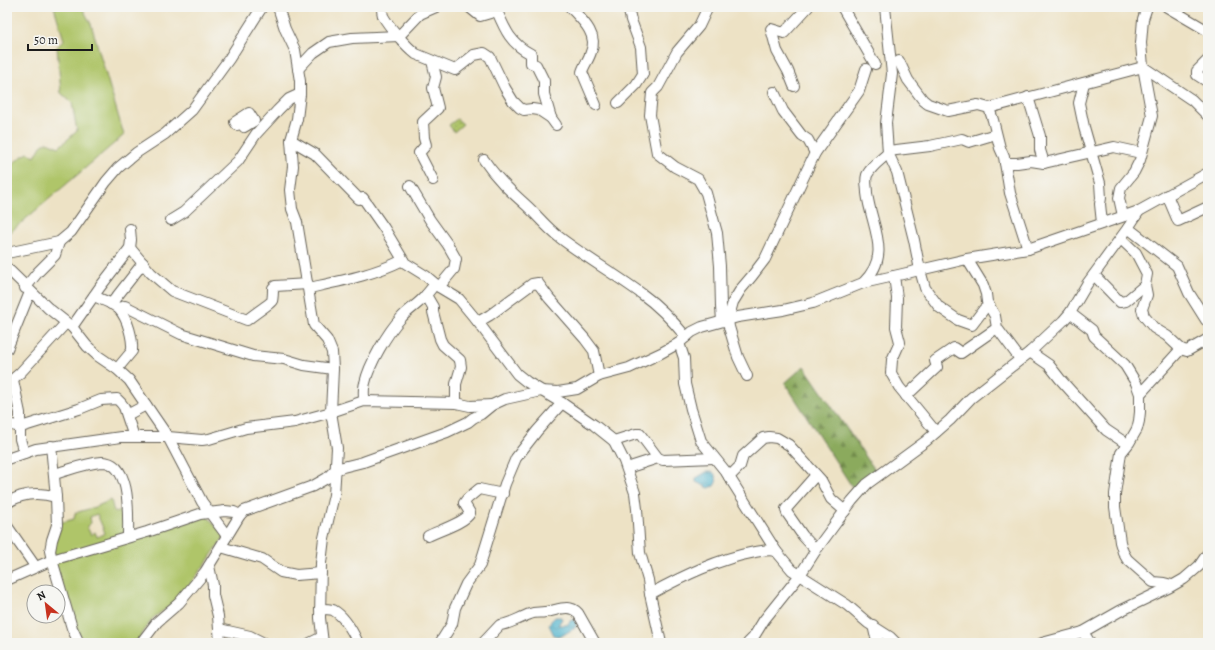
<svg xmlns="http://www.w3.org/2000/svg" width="1215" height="650" font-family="Alegreya,serif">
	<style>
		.grass { fill: #afc569; stroke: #667042; fill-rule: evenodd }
		.forest { fill: url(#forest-firs); stroke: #54633c }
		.park { fill: url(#park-dots); stroke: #667042 }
		.water { fill: url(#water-waves); stroke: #346774 }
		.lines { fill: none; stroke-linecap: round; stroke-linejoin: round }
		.street-casing { stroke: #656157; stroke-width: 12 }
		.street { stroke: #fff; stroke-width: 10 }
	</style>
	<defs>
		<pattern id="forest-firs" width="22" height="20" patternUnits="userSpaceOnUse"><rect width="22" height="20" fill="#8baa5d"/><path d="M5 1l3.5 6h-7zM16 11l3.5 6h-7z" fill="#718a4c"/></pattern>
		<pattern id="park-dots" width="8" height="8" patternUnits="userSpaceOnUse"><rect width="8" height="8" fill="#afc569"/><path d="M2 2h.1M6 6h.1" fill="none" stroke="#96a95a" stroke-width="1.8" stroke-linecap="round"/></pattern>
		<pattern id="water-waves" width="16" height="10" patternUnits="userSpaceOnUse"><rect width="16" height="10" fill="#4db2cc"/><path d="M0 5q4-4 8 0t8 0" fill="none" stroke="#3f90a5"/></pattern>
	</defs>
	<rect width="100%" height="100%" fill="#f6f6f2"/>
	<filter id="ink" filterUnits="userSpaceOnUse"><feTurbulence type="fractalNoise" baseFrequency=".025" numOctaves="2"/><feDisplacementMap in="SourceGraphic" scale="8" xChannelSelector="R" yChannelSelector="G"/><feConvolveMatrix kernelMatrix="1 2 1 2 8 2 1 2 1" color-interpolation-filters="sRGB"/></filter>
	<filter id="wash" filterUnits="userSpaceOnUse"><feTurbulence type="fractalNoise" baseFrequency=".012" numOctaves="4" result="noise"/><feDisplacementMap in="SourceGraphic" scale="16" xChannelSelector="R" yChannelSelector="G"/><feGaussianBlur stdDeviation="0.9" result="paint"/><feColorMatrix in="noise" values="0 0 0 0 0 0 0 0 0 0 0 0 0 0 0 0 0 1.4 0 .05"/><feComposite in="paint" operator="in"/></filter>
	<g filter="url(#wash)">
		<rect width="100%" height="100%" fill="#ede2c5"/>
		<g class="grass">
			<path d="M54 7H82L91 24 124 135 7 235V168L21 157 28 153 35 157 41 146 47 142 59 147 77 131 72 103 61 93 57 47 64 40Z"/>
			<path d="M111 500 114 512 125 511 127 536 54 558 53 541 59 523 74 519 75 513 95 507ZM97 514 105 533 97 537 95 532 91 535 87 527 91 523 90 517Z"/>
			<path d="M207 516 225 536 206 563 178 600 153 618 136 643H83L76 628 54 562Z"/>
		</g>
		<path class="forest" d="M804 366 875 470 856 493 785 383Z"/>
		<path class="park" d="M457 119 463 124 454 132 449 125Z"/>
		<g class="water">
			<path d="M706 472H713C717 477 718 480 714 486L709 488 696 482V478Z"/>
			<path d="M555 617H561L562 619 558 625H567L571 620H575L576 623V627L560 637 554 635 549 625 551 621Z"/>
		</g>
	</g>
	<g filter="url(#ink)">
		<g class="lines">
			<g class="street-casing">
				<g id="street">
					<path d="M278 7 285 29 295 50 300 81V94L297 119 291 140 293 166 290 190 292 209 297 222 314 325 327 340 332 352 333 369 331 412 364 401 456 403 470 406 492 405"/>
					<path d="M382 7C382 10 382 13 383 16 389 27 407 47 416 54L455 70 474 55 484 53 490 57 505 88 513 101 520 108 524 110 532 109 539 110 551 118 556 125"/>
					<path d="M469 7 480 16 497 11C505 30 511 44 531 54V63L536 65 544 81V94L551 118"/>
					<path d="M570 7C581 19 599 34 591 52 589 59 584 65 582 72L596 105"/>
					<path d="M708 7 699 26 677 52 658 87 652 93 650 115 657 153 675 167 698 179 706 193 717 233 720 266 721 307 722 321"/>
					<path d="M842 7 875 64"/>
					<path d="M1167 7 1208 31"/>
					<path d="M1208 60 1197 71V75L1208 82"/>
					<path d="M432 61 436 77 433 88 438 108 423 122 424 138 426 145 419 153 433 180"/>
					<path d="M899 61 908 80 923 100 928 104 948 111 978 105 989 108 993 120 1000 148 1004 157 1010 193 1028 249"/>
					<path d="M298 69 313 53 329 42 352 38 399 36 420 14 436 7"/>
					<path d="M1084 83 1079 103 1084 127 1100 183 1101 198 1100 204 1102 223"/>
					<path d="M794 86 788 71 777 51 771 29 784 33 808 7"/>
					<path d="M774 92 783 111 802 136 808 140 815 153"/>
					<path d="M1028 97 1040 136V150L1044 163"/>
					<path d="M618 103 636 85 643 74 641 47 631 20 628 7"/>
					<path d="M989 108 1143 67 1192 100 1208 116"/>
					<path d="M249 113 254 121 244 127 241 123 237 125 235 122Z"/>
					<path d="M291 140 315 154 359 199"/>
					<path d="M888 151 930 146 962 139 969 142 996 134"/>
					<path d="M888 153 897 172 914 240 920 270 925 288 939 307 958 320 972 325 984 309"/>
					<path d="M484 160C496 178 510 191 526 205 537 215 546 227 559 237 585 257 615 274 642 294 659 306 673 321 686 337"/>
					<path d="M1005 163H1017L1031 161 1044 163 1114 147 1141 153"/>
					<path d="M410 186 430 220 448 245 456 259 454 269 439 287"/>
					<path d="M1167 195 1178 221 1208 207"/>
					<path d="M363 198 384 228 405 263 426 276 439 287 459 299 478 322 517 374 527 382 562 403 594 425 614 441 624 461 635 493 637 509 640 553 648 580 650 594 661 643"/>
					<path d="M1123 216 1119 198 1121 188 1134 172 1140 160 1152 116 1143 67 1141 43 1143 19 1147 7"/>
					<path d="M171 220 184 212 238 161 256 134 278 110 289 99 300 94"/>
					<path d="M1128 228 1177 266 1189 293 1206 320 1208 321"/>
					<path d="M1121 239 1136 253 1147 274 1145 285 1147 295 1142 309 1144 316 1154 328 1167 336 1181 349 1187 351 1208 339"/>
					<path d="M130 248 151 273 172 291 247 320C250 317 272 302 272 301 273 297 273 292 273 288L275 286 308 284"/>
					<path d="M7 253 59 242 71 232 106 182 118 168 136 153 165 134 192 110 229 59 262 7"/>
					<path d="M967 259 983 285 986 294 987 302 995 316 997 328 1020 359"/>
					<path d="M7 268 48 308 72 327 87 346 98 356 117 369 129 380 168 437 202 502 227 536"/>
					<path d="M1094 275 1120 302 1126 301 1145 285"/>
					<path d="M894 276 897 298 896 327 900 342 892 360 891 373 899 387 936 432"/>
					<path d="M863 283C893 254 871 227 867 193 867 187 865 181 867 175 872 165 881 160 888 153L886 123 892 74 885 7"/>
					<path d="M435 284 426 295 433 307V312L440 339 443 345 460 360 461 367 456 384V403"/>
					<path d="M25 288 38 272 55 255 59 242"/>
					<path d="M309 288C341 281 373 275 403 260"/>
					<path d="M94 296C102 300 113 303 119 309 128 319 133 339 132 351L117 369"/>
					<path d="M111 304 143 263"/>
					<path d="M118 308 125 306 181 334 253 356 284 359 304 365 333 369"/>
					<path d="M1070 313 1092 330 1094 336 1125 365 1136 383 1140 394V412L1139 421 1137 429 1129 443 1121 453 1115 494V507L1120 542 1123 552 1127 559 1153 582 1164 583 1172 585"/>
					<path d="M478 322 490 315 532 284 538 283 549 298 585 339 594 351 599 376"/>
					<path d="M72 327 100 287 130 248 131 240 130 229"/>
					<path d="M679 343 684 358 685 384 691 409 701 441 726 472 776 551 792 570 847 605 868 623 890 637 896 643"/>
					<path d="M7 349 30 292"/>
					<path d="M1030 352 1049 365 1060 379 1106 430 1127 444"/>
					<path d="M747 376 738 357 729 327 728 320 733 302 741 289 752 276 765 259 815 153 859 91 866 69"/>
					<path d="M13 380 20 413V439L24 453"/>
					<path d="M7 384 20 373 66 323"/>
					<path d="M1140 394 1181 349"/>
					<path d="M906 396 937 367 935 361 954 348 961 353 997 328"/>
					<path d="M364 401C364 395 363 389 365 383 369 364 388 332 401 318 409 309 419 304 426 295"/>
					<path d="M127 415 146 405"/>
					<path d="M7 424 21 427 79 409 101 400 117 399 121 403 124 407 134 437"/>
					<path d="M614 441 636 434H640L658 458 663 460 714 458"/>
					<path d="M51 446 56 497 57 525 52 540 50 551 52 560 72 628 79 643"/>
					<path d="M7 459 36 449 121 437H168L202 440 209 439 246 428 295 422 331 412 337 448 334 495 324 538 321 563 320 618 323 643"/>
					<path d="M627 468 658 458"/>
					<path d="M54 474C69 470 86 463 102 462 132 462 128 517 128 537"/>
					<path d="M816 475 786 509 787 513 803 536 816 550"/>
					<path d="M729 477 740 466 743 456 763 438 769 437 777 438 789 445 821 480 831 499 845 511"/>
					<path d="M7 503C23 492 39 492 56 497"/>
					<path d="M7 526 35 566"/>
					<path d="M428 536C438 531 466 522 470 513L464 503 467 499 479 489 503 494"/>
					<path d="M221 547 262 559 281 572 296 575 321 573"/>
					<path d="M209 566 213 585V595L218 616 220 643"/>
					<path d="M7 580 52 560 147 532 200 514 225 511 234 512 240 515"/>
					<path d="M650 594C683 576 718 559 755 552 763 551 768 549 776 551"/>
					<path d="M320 609C324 609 329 609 333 610 344 616 353 632 358 643"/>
					<path d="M873 625 875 634 879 643"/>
					<path d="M219 629 250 636 264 643"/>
					<path d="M1083 632 1090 643"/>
					<path d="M141 643 157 622 179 603 205 572 240 515 244 511 313 486 327 478 335 470 343 467 363 462 447 432 468 422 473 418 481 414 492 405 505 399 541 391 558 392 577 389 599 376 629 368 661 353 679 343 692 332 702 327 738 317 783 310 813 303 863 283 894 276 967 259 1028 249 1139 211 1208 173"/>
					<path d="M310 643 322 637"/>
					<path d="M440 643 452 624 455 608 466 584 480 565 505 484 516 458 537 431 562 403"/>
					<path d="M483 643 500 625C510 624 519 618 530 614 535 612 540 613 545 612 556 611 569 603 578 613L595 643"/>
					<path d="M748 643 753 638 764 620 800 575 816 550 852 501 867 484 926 441 950 420 971 398 1030 352 1063 321 1070 313 1087 284 1128 228 1139 211"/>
					<path d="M1042 643 1083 632 1120 611 1170 587 1184 579 1199 566 1208 553"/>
				</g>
			</g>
			<use href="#street" class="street"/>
		</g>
	</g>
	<rect width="1215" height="650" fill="none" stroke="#f6f6f2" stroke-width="24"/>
	<g transform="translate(46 604) rotate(331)"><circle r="19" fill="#f6f6f2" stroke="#9f9f9c"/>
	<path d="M0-3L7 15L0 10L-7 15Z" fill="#c8321e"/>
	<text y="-6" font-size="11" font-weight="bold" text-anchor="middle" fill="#1c1c1c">N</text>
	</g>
	<path d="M28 44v6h64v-6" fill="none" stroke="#1c1c1c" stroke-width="2"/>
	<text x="34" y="44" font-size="12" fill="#1c1c1c" stroke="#f6f6f2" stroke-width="3" paint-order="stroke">50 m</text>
</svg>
